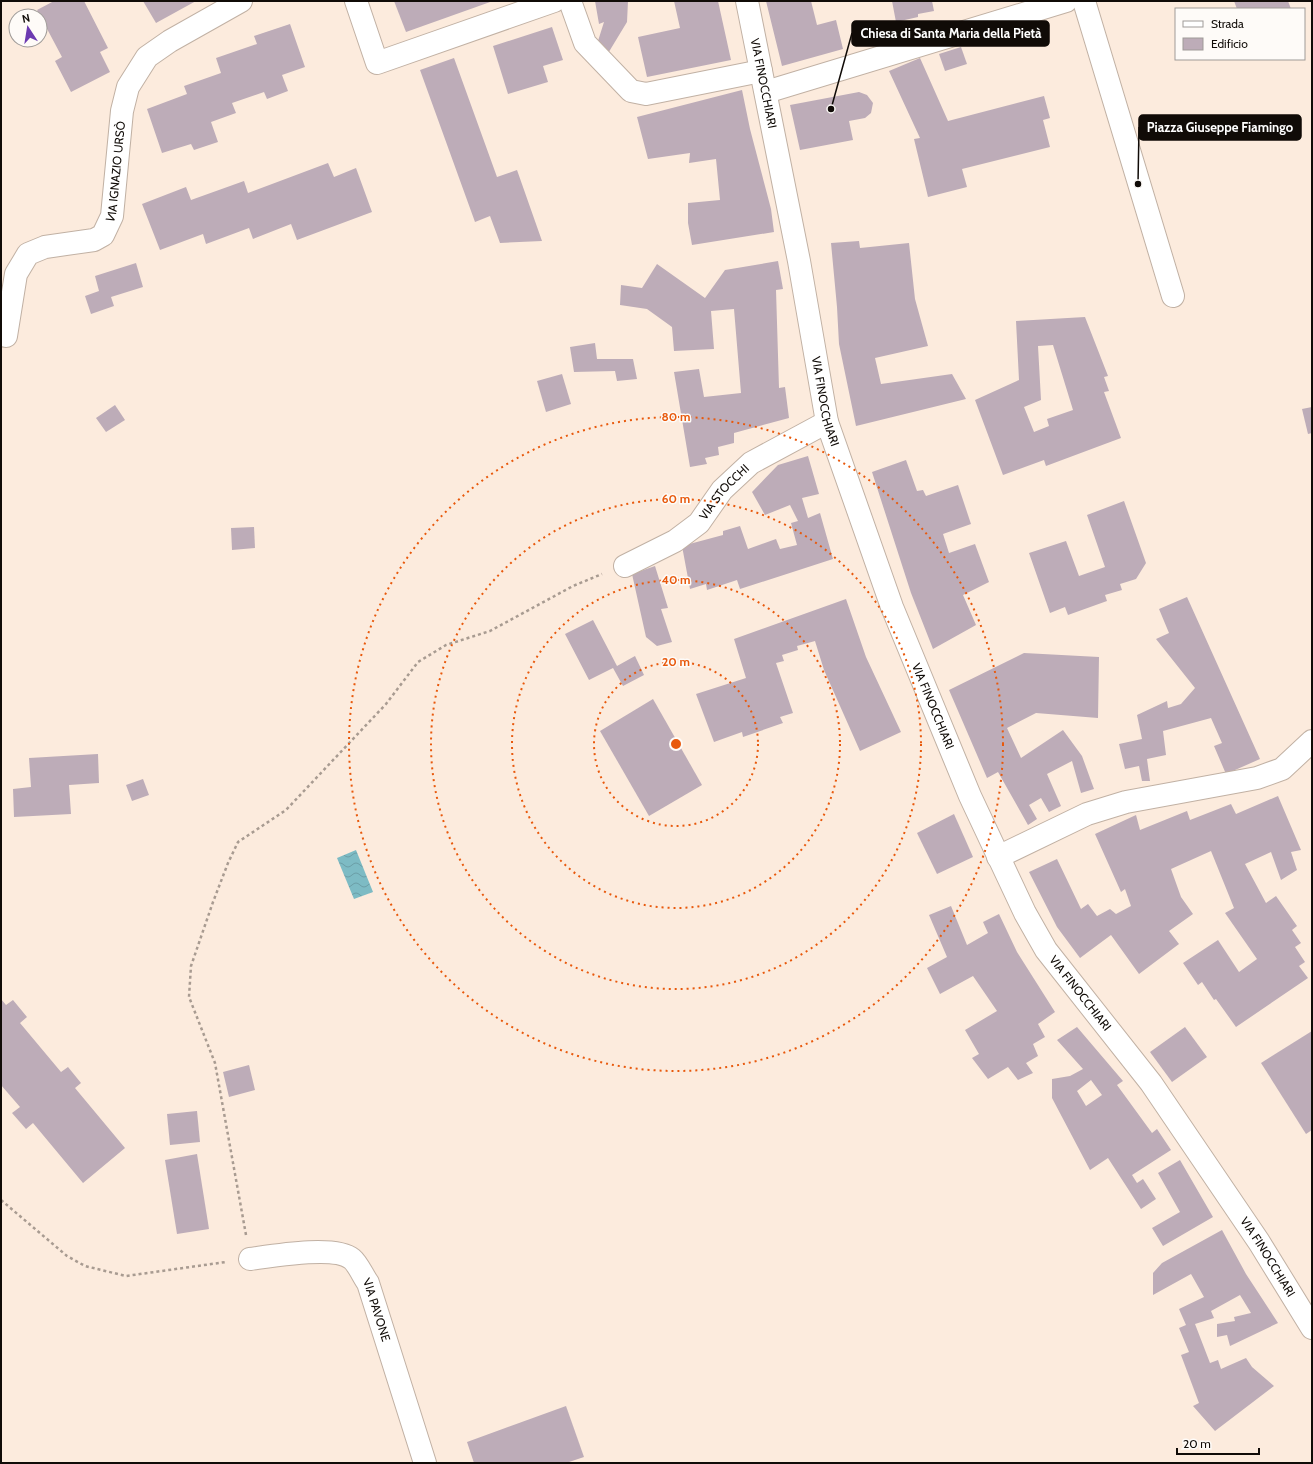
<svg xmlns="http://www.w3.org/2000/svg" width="1313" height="1464" font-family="Cabin,sans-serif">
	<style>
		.water { fill: url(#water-waves) }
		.building { fill: #bdacb8; fill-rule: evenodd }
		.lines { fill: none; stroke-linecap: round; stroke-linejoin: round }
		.minor-casing { stroke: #c1b1a4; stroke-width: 24 }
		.path { stroke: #a89b91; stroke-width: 2.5; stroke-dasharray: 3 3; stroke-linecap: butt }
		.minor { stroke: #fff; stroke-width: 22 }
		.ring { fill: none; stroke: #e8590c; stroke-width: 2; stroke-dasharray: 2 4 }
		.labels { text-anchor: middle; stroke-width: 3; stroke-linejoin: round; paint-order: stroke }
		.street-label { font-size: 12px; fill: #100b07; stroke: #fefbf8 }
		.centre { fill: #e8590c; stroke: #fefbf8; stroke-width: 2 }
		.ring-label { font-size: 12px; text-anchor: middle; font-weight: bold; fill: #e8590c; stroke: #fefbf8; stroke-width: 3; stroke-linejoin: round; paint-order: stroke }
		.leader { fill: none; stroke: #100b07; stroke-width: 1.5 }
		.callout-dot { fill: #100b07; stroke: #fefbf8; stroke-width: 1.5 }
		.callout { fill: #100b07; stroke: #100b07; stroke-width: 1.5 }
		.callout-label { font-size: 13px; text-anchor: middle; font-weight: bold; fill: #fff }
	</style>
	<defs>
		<pattern id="water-waves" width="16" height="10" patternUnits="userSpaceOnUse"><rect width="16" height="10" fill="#7dbbc4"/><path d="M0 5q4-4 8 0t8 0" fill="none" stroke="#6b9fa7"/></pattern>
	</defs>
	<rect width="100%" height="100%" fill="#fcebdd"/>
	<path class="water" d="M356 850 373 892 354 899 337 858Z"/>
	<g class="building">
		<path d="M54 1H84L108 48 100 52 110 72 71 92 55 61 62 57 37 10Z"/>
		<path d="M143 1H196L156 23Z"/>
		<path d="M394 1H493L406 32Z"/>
		<path d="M595 1H628L627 22 607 55 598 41 604 22 599 24Z"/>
		<path d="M674 1H718L731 60 647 77 638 37 680 28Z"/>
		<path d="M766 1H811L817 25 836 20 843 49 782 66Z"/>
		<path d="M892 1H932L934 11 918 14V17L896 22Z"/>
		<path d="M1234 1H1288L1291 9H1237Z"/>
		<path d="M290 24 305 67 282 75 288 91 267 99 264 92 232 103 236 113 211 122 218 142 194 150 191 144 162 153 147 109 187 94 184 86 221 73 216 58 257 44 254 36Z"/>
		<path d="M552 27 563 60 543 66 548 82 508 94 493 46Z"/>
		<path d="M961 47 967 64 945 71 939 54Z"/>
		<path d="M454 58 497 177 517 170 542 241 500 243 490 216 475 222 420 70Z"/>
		<path d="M920 58 948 121 1044 96 1050 118 1043 120 1050 147 962 169 967 187 928 197 914 139 920 138 889 71Z"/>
		<path d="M742 90 750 129 771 209 774 232 692 245 688 223V203L720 200 716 159 689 163 690 153 648 159 637 117Z"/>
		<path d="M859 92 867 95 873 103 871 113 865 118 849 121 853 140 800 150 790 105Z"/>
		<path d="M328 163 334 177 356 168 372 212 297 240 291 224 253 239 249 228 206 244 203 234 160 250 142 204 186 187 191 200 244 181 248 193Z"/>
		<path d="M859 241 860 248 909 243 915 299 928 346 875 358 881 384 952 374 966 399 856 426 839 344 837 307 831 243Z"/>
		<path d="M778 261 783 289 776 290 779 388 785 387 789 418 734 433V443L718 447 719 455 705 458 707 464 690 467 674 372 699 369 704 397 741 393 734 309 711 311 714 349 674 351 672 327 647 309 620 305 621 285 642 288 657 264 705 298 725 270Z"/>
		<path d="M136 263 143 287 111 297 114 306 91 314 85 296 99 291 95 276Z"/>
		<path d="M1085 317 1108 376 1104 377 1109 391 1104 392 1121 438 1046 466 1044 460 1003 475 975 400 1019 380 1016 321ZM1053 345 1073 410 1047 419 1049 426 1034 432 1024 407 1041 400 1038 346Z"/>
		<path d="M595 343 597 359H633L637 379 617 381 615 371 574 372 570 347Z"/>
		<path d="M562 374 571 404 546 412 537 381Z"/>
		<path d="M115 405 125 420 106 432 96 418Z"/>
		<path d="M1312 407V433L1308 434 1302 409Z"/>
		<path d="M808 456 819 494 802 498 808 518 820 513 833 559 740 589 737 580 707 590 706 584 690 589 682 546 723 535V531L740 526 748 549 776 539 780 549 797 545 791 523 798 521 790 505 765 515 752 492 778 465Z"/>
		<path d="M906 460 917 491 923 490 926 496 958 485 971 524 943 534 949 553 975 544 989 582 963 595 976 625 933 649 911 593 872 472Z"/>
		<path d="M1124 501 1146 563 1136 579 1120 584 1122 590 1105 595 1107 601 1068 615 1065 607 1050 613 1029 553 1066 541 1079 576 1105 567 1087 515Z"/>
		<path d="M254 527 255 548 232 550 231 528Z"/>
		<path d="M655 566 668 608 661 609 672 642 657 646 646 637 632 574Z"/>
		<path d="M1187 597 1260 759 1226 774 1214 746 1222 743 1211 718 1163 731 1166 755 1147 759 1150 781H1142L1139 766 1125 769 1119 744 1142 739 1137 715 1167 701 1168 708 1181 704 1195 688 1156 639 1169 633 1159 609Z"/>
		<path d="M846 599 866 657 901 732 860 751 824 670 815 641 797 646 798 650 782 655 784 661 776 663 793 713 780 717 783 723 743 737 742 732 714 742 696 694 746 678 734 639Z"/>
		<path d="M593 620 617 666 635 656 644 675 623 686 613 668 589 680 565 634Z"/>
		<path d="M1024 653 1099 657 1098 718 1036 713 1007 728 1021 758 1063 730 1082 756 1094 789 1081 793 1072 761 1047 774 1061 806 1049 812 1041 798 1029 805 1037 819 1028 825 998 772 987 778 949 690Z"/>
		<path d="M653 699 702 785 649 816 600 731Z"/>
		<path d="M98 754 99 783 69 785 71 814 14 817 13 789 31 787 29 758Z"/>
		<path d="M143 779 149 795 132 801 126 785Z"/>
		<path d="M1278 796 1301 850 1291 852 1297 870 1281 880 1271 852 1245 864 1266 903 1276 896 1297 926 1292 930 1301 943 1295 947 1305 962 1299 966 1308 978 1236 1027 1216 999 1214 1000 1202 982 1198 985 1183 963 1218 940 1239 972 1257 959 1225 913 1234 908 1211 851 1171 869 1181 897 1193 914 1169 931 1179 944 1139 974 1111 935 1080 958 1057 927 1029 872 1057 859 1081 909 1088 904 1097 916 1110 909 1116 914 1131 906 1125 889 1121 892 1095 834 1136 815 1140 830 1187 811 1190 820 1231 804 1236 814Z"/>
		<path d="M954 814 973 857 937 874 917 833Z"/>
		<path d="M951 906 967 945 988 933 983 922 999 914 1017 952 1055 1012 1038 1024 1045 1037 1033 1044 1038 1056 1026 1063 1033 1073 1018 1080 1008 1067 988 1079 972 1058 979 1054 965 1030 997 1011 973 976 940 994 927 968 947 957 929 915Z"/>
		<path d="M1 999 6 1005 13 1000 27 1017 20 1023 61 1072 68 1067 81 1083 75 1088 125 1148 83 1183 33 1123 26 1129 12 1113 20 1107 1 1085Z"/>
		<path d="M1077 1027 1123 1081 1117 1085 1152 1133 1157 1129 1171 1150 1132 1175 1137 1183 1143 1179 1156 1199 1141 1209 1108 1158 1090 1170 1052 1098V1079L1070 1076 1083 1069 1057 1040ZM1091 1080 1102 1095 1086 1106 1077 1091Z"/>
		<path d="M1185 1027 1207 1057 1172 1082 1150 1052Z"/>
		<path d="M1312 1031V1130L1306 1134 1261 1063Z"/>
		<path d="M249 1065 255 1090 229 1097 223 1072Z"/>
		<path d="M197 1111 200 1142 170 1145 167 1114Z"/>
		<path d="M197 1154 209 1229 177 1234 165 1160Z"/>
		<path d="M1180 1160 1213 1217 1163 1246 1152 1228 1180 1212 1158 1173Z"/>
		<path d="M1222 1230 1246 1274 1278 1323 1230 1346 1227 1335 1217 1337V1324L1235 1321 1234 1317 1251 1313 1240 1295 1211 1311 1214 1318 1195 1324 1210 1363 1218 1360 1221 1369 1246 1358 1252 1367 1274 1386 1215 1431 1193 1406 1199 1403 1181 1355 1189 1352 1179 1328 1186 1325 1179 1309 1204 1297 1191 1274 1153 1295V1273L1162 1263Z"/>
		<path d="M566 1406 584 1457 566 1463H474L467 1442Z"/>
	</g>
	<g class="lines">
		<g class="minor-casing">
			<g id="minor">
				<path d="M356 1 377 63 554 1"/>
				<path d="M570 1 585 43 631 91 646 94 761 71"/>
				<path id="s1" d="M747 1 799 261 827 422 892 607 970 796 1025 913 1046 950 1151 1083 1259 1242 1312 1328"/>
				<path d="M1084 1 1173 296"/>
				<path d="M766 92 1066 1"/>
				<path id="s2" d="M6 336 16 274 28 254 45 247 94 240 103 235 112 216 122 111 128 87 147 57 170 41 241 1"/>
				<path id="s3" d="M625 566 675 541 699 523 722 490 751 463 827 422"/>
				<path d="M998 857 1087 814 1126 802 1257 778 1282 769 1312 741"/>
				<path id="s4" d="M250 1259C272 1256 335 1245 352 1259 358 1264 363 1276 368 1283L425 1463"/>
			</g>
		</g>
		<g class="path">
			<path d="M1 1200 67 1256 85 1266 126 1276 226 1262"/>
			<path d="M246 1235 215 1063 189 997 191 966 213 902 228 863 238 842 286 810 386 704 418 662 446 645 490 631 573 586 602 574"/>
		</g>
		<use href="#minor" class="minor"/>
	</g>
	<g class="ring">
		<circle cx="676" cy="744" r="82"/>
		<circle cx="676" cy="744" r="164"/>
		<circle cx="676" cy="744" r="245"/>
		<circle cx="676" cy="744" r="327"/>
	</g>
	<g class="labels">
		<g class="street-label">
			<text dy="4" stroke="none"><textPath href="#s1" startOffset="84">VIA FINOCCHIARI</textPath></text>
			<text dy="4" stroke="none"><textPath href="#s2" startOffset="230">VIA IGNAZIO URSÒ</textPath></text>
			<text dy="4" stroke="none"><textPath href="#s1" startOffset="408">VIA FINOCCHIARI</textPath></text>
			<text dy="4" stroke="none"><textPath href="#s3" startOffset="126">VIA STOCCHI</textPath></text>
			<text dy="4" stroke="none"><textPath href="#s1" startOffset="732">VIA FINOCCHIARI</textPath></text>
			<text dy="4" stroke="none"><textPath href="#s1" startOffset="1056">VIA FINOCCHIARI</textPath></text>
			<text dy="4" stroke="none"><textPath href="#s1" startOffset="1380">VIA FINOCCHIARI</textPath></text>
			<text dy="4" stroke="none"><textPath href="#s4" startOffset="161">VIA PAVONE</textPath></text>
		</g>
	</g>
	<circle cx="676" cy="744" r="6" class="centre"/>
	<g class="ring-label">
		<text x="676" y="421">80 m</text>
		<text x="676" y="503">60 m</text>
		<text x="676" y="584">40 m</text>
		<text x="676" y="666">20 m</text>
	</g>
	<path class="leader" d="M831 109L852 33M1138 184L1139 127"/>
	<g class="callout-dot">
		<circle cx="831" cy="109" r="4"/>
		<circle cx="1138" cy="184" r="4"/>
	</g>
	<g class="callout">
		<rect x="852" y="21" width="197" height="25" rx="4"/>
		<rect x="1139" y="115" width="162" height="25" rx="4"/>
	</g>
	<g class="callout-label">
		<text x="951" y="38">Chiesa di Santa Maria della Pietà</text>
		<text x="1220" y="132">Piazza Giuseppe Fiamingo</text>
	</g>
	<rect width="1313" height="1464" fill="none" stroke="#100b07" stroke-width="4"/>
	<rect x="1175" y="8" width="130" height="52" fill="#fefbf8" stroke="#9f9b98"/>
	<rect x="1183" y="21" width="20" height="6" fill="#ffffff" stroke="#9f9b98"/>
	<text x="1211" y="28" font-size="12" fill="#100b07">Strada</text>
	<rect x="1183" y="38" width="20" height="12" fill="#bdacb8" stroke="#9f9b98"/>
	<text x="1211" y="48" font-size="12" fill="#100b07">Edificio</text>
	<g transform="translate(28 28) rotate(348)"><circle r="19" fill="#fefbf8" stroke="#9f9b98"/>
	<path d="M0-3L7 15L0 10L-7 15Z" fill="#6c3ab1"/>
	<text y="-6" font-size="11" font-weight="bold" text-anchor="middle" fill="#100b07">N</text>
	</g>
	<path d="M1177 1448v6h82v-6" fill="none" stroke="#100b07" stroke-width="2"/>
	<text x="1183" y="1448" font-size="12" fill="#100b07" stroke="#fefbf8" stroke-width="3" paint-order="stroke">20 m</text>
</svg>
